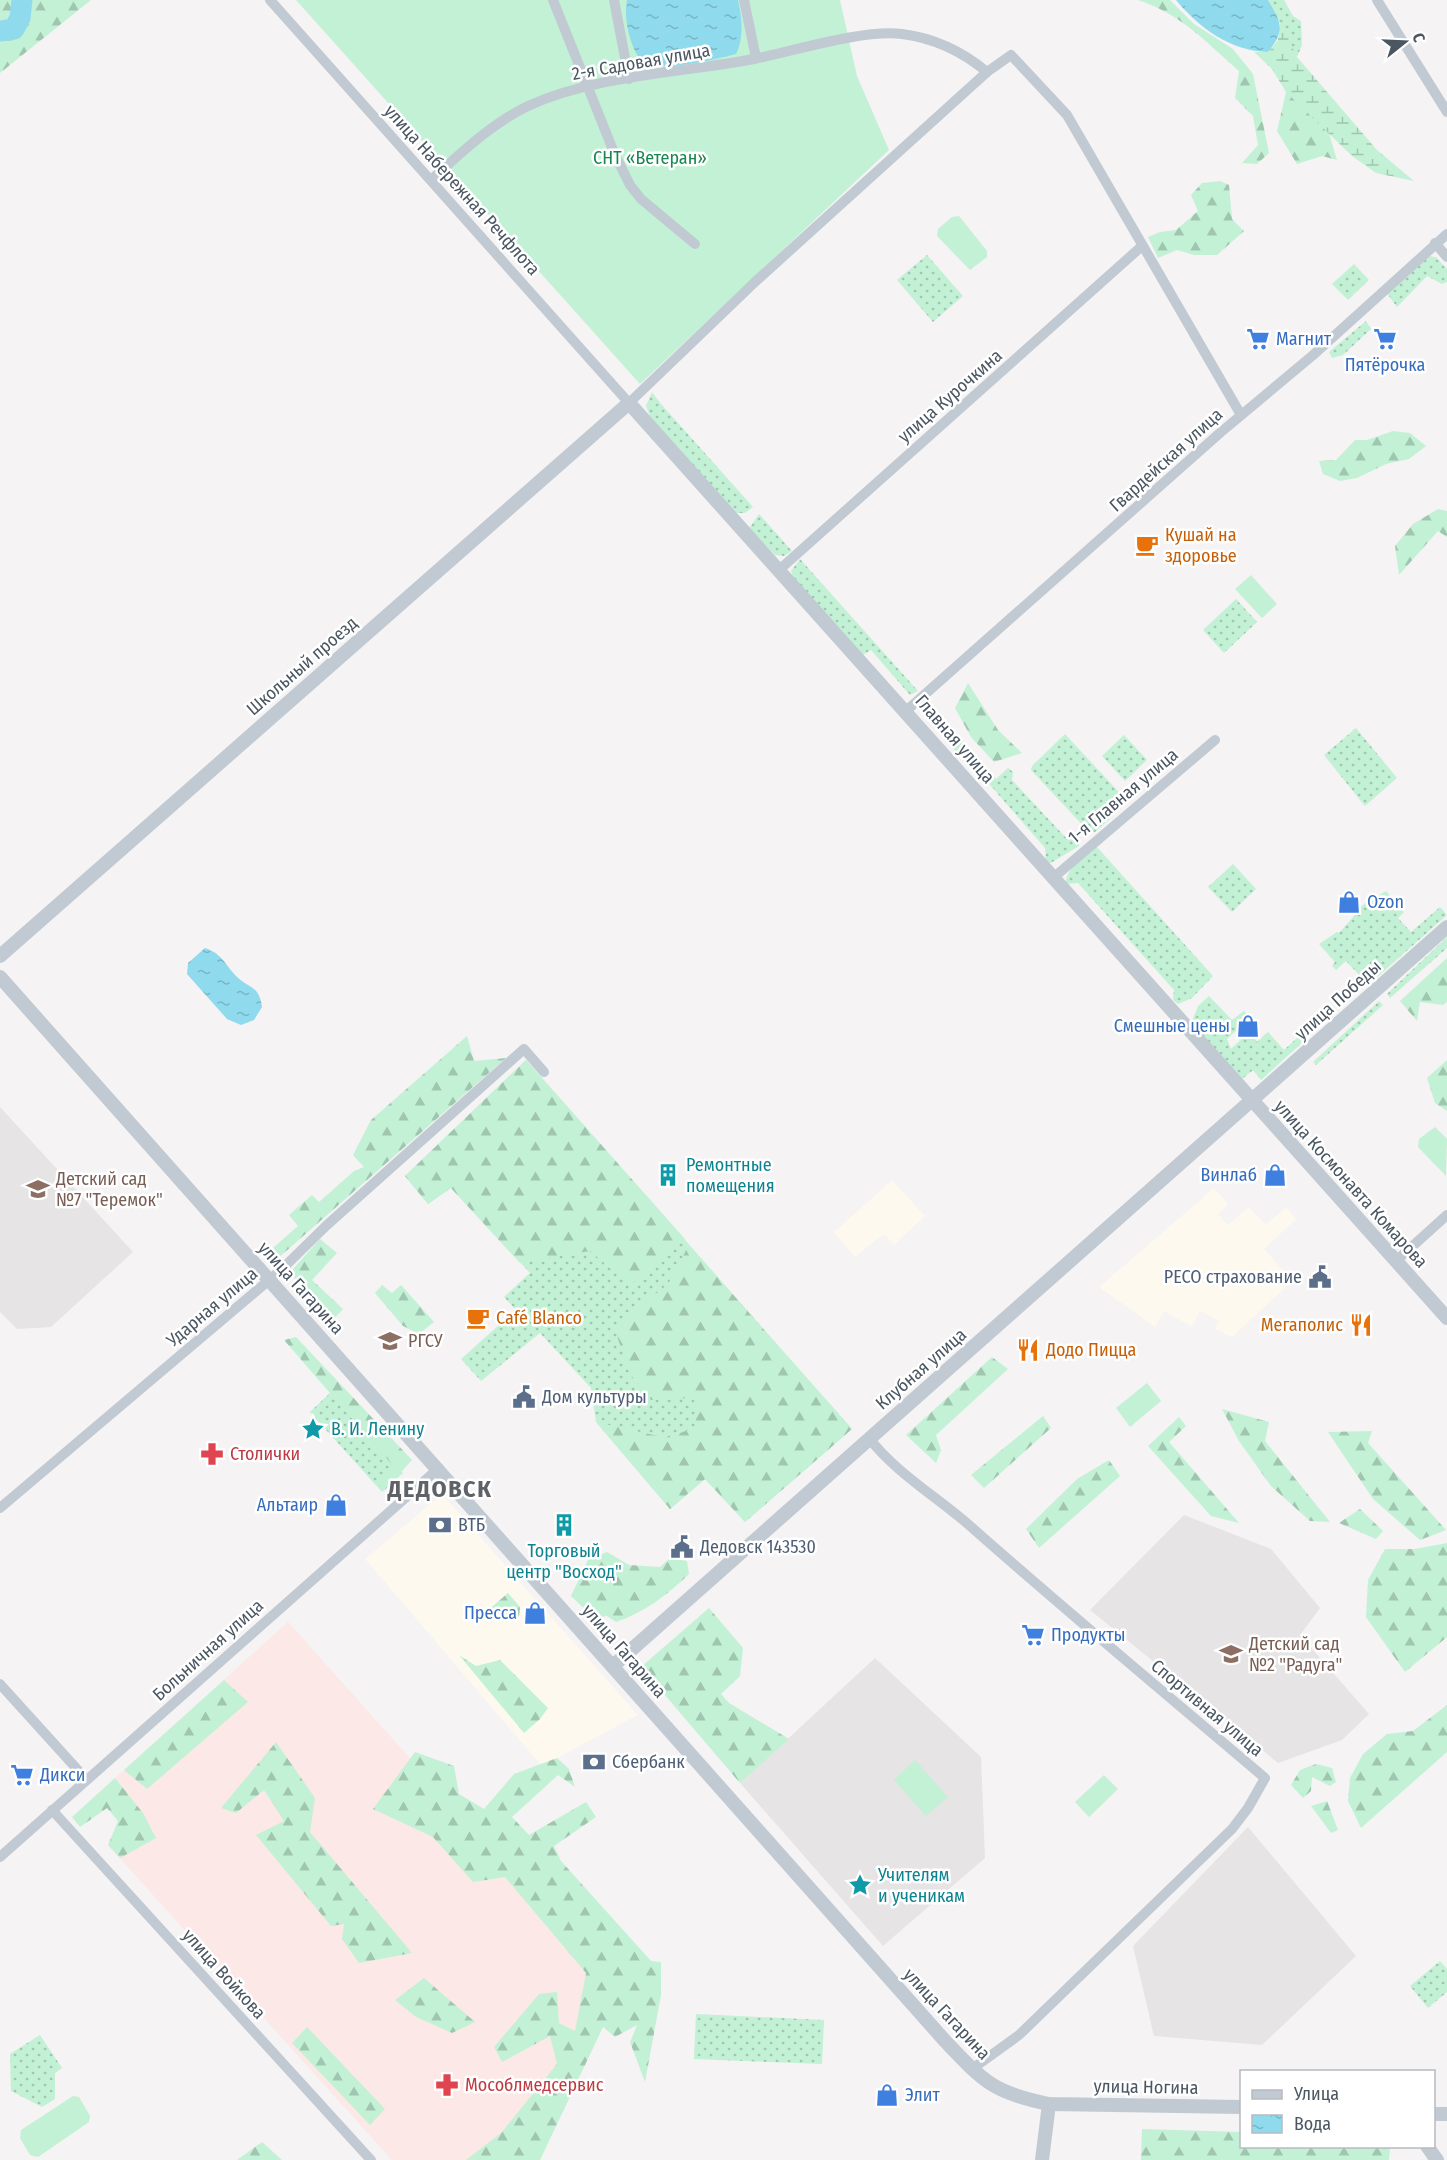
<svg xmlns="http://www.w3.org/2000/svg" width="1447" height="2160" font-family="'Fira Sans Condensed',sans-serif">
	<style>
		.commercial { fill: #fdf9ef }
		.education { fill: #e6e4e5 }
		.medical { fill: #fce8e6 }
		.grass { fill: url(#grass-dots) }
		.forest { fill: url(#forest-firs) }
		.wetland { fill: url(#wetland-marsh) }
		.garden { fill: #c3f1d5 }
		.water { fill: url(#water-ripples) }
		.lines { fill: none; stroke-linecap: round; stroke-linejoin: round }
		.river { stroke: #90daee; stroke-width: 21 }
		.minor { stroke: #c1cad2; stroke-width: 10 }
		.tertiary { stroke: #c1cad2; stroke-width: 14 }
		.labels { text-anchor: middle; stroke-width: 5; stroke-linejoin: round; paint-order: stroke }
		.street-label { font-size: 18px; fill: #4a5661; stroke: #fff }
		.park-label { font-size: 18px; fill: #17864f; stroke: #fff }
		.shop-label { font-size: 18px; fill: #366cbe; stroke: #fff; text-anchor: start }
		.food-label { font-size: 18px; fill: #c56008; stroke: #fff; text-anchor: start }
		.culture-label { font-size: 18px; fill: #0d838f; stroke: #fff; text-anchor: start }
		.education-label { font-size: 18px; fill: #785e54; stroke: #fff; text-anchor: start }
		.service-label { font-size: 18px; fill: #4e5e75; stroke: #fff; text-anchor: start }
		.health-label { font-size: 18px; fill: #be3a42; stroke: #fff; text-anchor: start }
		.district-label { font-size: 24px; font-weight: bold; letter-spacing: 1.5px; fill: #5f6368; stroke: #fff }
	</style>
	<defs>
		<pattern id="grass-dots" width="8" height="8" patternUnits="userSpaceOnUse" patternTransform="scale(1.5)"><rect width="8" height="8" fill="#c3f1d5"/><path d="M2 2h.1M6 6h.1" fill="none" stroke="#a0c6b0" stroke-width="1.8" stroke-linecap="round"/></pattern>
		<pattern id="forest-firs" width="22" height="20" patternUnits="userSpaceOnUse" patternTransform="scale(1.5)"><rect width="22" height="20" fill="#c3f1d5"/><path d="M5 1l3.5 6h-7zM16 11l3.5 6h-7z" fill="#a0c6b0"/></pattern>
		<pattern id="wetland-marsh" width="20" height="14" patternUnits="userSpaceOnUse" patternTransform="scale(1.5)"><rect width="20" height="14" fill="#c3f1d5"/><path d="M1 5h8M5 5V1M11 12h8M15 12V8" fill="none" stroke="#a0c6b0"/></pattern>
		<pattern id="water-ripples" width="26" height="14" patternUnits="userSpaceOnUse" patternTransform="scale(1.5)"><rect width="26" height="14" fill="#90daee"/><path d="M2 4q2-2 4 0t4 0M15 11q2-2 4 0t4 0" fill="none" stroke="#78b4c4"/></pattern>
	</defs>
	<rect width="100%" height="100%" fill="#f5f3f3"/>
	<g class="commercial">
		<path d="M892 1180 925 1216 894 1245 884 1234 855 1257 834 1232Z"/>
		<path d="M1214 1188 1228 1204 1218 1214 1228 1225 1249 1207 1266 1225 1286 1207 1296 1219 1264 1249 1290 1278 1282 1285 1285 1288 1232 1337 1215 1329 1219 1321 1200 1311 1192 1327 1164 1311 1155 1327 1099 1287Z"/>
		<path d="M442 1494 638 1715 542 1766 365 1559Z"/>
	</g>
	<g class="education">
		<path d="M0 1107 133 1252 51 1327 17 1329 0 1312Z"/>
		<path d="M1184 1515 1271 1549 1320 1608 1300 1635 1369 1714 1342 1740 1278 1763 1090 1610Z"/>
		<path d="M875 1658 981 1757 985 1858 883 1946 740 1783Z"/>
		<path d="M1248 1827 1356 1956 1262 2045 1154 2036 1133 1946Z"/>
	</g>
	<path class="medical" d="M288 1622 611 1983 513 2160H392L108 1845 143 1813 115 1778Z"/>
	<g class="grass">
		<path d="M1268 0H1284L1293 16 1301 21 1302 45 1297 57Z"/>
		<path d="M927 255 963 296 933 322 897 280Z"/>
		<path d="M1427 256 1436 257 1447 269V282L1442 284 1427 276 1397 307 1386 292Z"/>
		<path d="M1354 264 1369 280 1348 300 1332 284Z"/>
		<path d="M1366 321 1371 329 1343 355 1332 358 1329 352Z"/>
		<path d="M652 392 661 404 753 507 745 513H736L651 418 646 406Z"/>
		<path d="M759 514 792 551 784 556 775 555 752 532 750 527Z"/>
		<path d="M800 559 918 691 910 695 871 650 863 655 793 577 791 571Z"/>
		<path d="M1236 599 1257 622 1224 653 1203 630Z"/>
		<path d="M927 700 996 779 1008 768 1013 772 1012 780 1067 839 1073 836 1080 840 1079 846 1049 864 1046 860 1045 848 971 763 966 764 922 713 921 707Z"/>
		<path d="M1356 728 1397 778 1365 806 1324 755Z"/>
		<path d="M1065 734 1128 802 1095 832H1089L1031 770 1032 766Z"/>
		<path d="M1124 735 1147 760 1125 781 1102 756Z"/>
		<path d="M1096 846 1213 976 1192 998 1178 1004 1173 1000 1174 990 1078 883 1066 884C1065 868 1086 856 1096 846Z"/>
		<path d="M1233 864 1256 889 1232 912 1208 887Z"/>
		<path d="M1386 891 1404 912 1398 918 1411 932 1440 907 1447 915 1375 979 1364 980 1346 961 1336 970 1332 966 1335 962 1319 944 1337 932 1339 933 1354 916 1353 914 1370 899 1371 900Z"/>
		<path d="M1447 937V948L1390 998 1387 994Z"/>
		<path d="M1209 996 1232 1020 1244 1011 1250 1018 1227 1039 1231 1049 1249 1032 1257 1042 1268 1032 1284 1050 1298 1037 1303 1042 1261 1080 1253 1070 1241 1080 1193 1026 1192 1021 1198 1006Z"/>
		<path d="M1379 1001 1383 1005 1316 1065 1313 1062Z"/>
		<path d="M526 1060 852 1429 745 1522 705 1479 670 1509 596 1422 591 1388 540 1333 481 1381 461 1359 516 1310 504 1297 530 1273 451 1188 428 1204 405 1176Z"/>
		<path d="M331 1392 403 1473 382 1492 310 1412Z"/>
		<path d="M1440 1961 1447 1969V1992L1428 2008 1410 1986Z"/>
		<path d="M696 2014 824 2020 822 2064 694 2059Z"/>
		<path d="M40 2035 62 2068 55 2073V2099L42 2107 11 2091 10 2054Z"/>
	</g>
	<g class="forest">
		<path d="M0 0H91L0 73Z"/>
		<path d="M1138 0H1170L1194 24 1233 49 1253 74 1269 153 1257 164 1242 163 1258 145 1253 116 1235 98 1239 71C1206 42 1181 14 1138 0Z"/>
		<path d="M1298 63 1309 114 1329 133 1337 160 1322 156 1297 164 1277 131 1286 92Z"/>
		<path d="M1220 181 1229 185 1232 219 1244 231 1217 255H1194L1177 250 1158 258 1148 237 1160 232 1176 230 1198 211 1191 195 1202 183Z"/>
		<path d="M1393 431 1410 433 1426 446 1409 459 1386 464 1357 478 1340 481 1323 474 1319 461 1336 460 1355 440H1367Z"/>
		<path d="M1438 509 1447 511V537L1438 531 1399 575 1395 546 1413 524Z"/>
		<path d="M968 683 998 730 1022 753 994 762 971 737 955 708Z"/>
		<path d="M1447 958V1002L1443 1005 1420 1002 1417 1021 1400 1001Z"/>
		<path d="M467 1036 474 1061 506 1058 277 1259 272 1254 273 1248 298 1226 289 1215 312 1195 319 1202 354 1171 364 1167 353 1155 371 1120Z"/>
		<path d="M526 1060 685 1239 630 1285 590 1251 520 1263 451 1188 428 1204 405 1176Z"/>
		<path d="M1447 1060V1111L1435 1103 1427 1078Z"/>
		<path d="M320 1239 337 1253 312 1280 343 1309 333 1320 295 1280 293 1269Z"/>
		<path d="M689 1245 852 1429 745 1522 705 1479 670 1509 596 1422 667 1438 696 1427 694 1398 651 1400 630 1374 614 1327 668 1284Z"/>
		<path d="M382 1285 392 1293 401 1285 434 1322 419 1334 403 1326 375 1293Z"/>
		<path d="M296 1337 412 1460 385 1490 377 1483 395 1468 284 1340Z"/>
		<path d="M992 1357 1008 1369 936 1435 941 1450 936 1463 906 1435Z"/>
		<path d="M1222 1409 1269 1422 1265 1441 1330 1522 1310 1521 1271 1486 1239 1441Z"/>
		<path d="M1043 1416 1051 1428 984 1488 971 1475Z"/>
		<path d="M1179 1417 1186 1426 1169 1442 1239 1523 1211 1516 1148 1446Z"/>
		<path d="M1372 1431 1368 1443 1446 1530 1420 1540 1373 1499 1328 1432Z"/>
		<path d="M1109 1460 1120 1476 1039 1548 1026 1529 1077 1479Z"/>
		<path d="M1360 1509 1383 1531 1376 1539 1339 1523Z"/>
		<path d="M1447 1543V1637L1405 1672 1366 1617 1368 1580 1385 1549H1415Z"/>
		<path d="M607 1552 629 1565 660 1567 670 1558 687 1561 689 1574C667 1595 645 1612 616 1622L607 1616 594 1618 571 1596 588 1560Z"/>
		<path d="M508 1593 520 1607 519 1617 501 1613 479 1618Z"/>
		<path d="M709 1608 743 1648 740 1676 721 1694 729 1703 789 1739 740 1783 641 1667Z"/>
		<path d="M459 1655 476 1666 500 1660 548 1708 540 1719 524 1733Z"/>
		<path d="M224 1680 248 1702 147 1789 124 1770Z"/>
		<path d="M1447 1705V1752L1361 1828 1348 1801 1350 1778 1363 1754 1387 1734 1413 1731Z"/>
		<path d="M276 1742 315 1798 310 1832 412 1953 359 1963 342 1939 344 1924 331 1926 256 1835 284 1821 264 1790 236 1813 221 1808Z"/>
		<path d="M415 1752 454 1766 459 1794 484 1809 514 1774 557 1758 569 1769 575 1787 558 1775 512 1817 529 1835 586 1802 596 1817 554 1846 561 1861 651 1961 661 1962V1995L645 2082 630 2042 637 2025 615 2037 603 2027 540 2160H466L501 2133 557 2064 550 2036 502 2062 494 2047 539 1994 557 1992 559 2023 575 2031 586 1973 505 1877 473 1882 433 1837 373 1809Z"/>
		<path d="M1316 1764 1332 1768 1336 1782 1330 1786 1312 1777 1311 1791 1303 1798 1291 1785 1300 1770Z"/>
		<path d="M115 1778 143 1813 156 1838 120 1858 108 1845 118 1821 107 1808 80 1827 72 1817Z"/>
		<path d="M1327 1801 1338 1830 1331 1833 1311 1806Z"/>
		<path d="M424 1978 475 2022 452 2033 416 2017 395 2000Z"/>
		<path d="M307 2027 385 2109 370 2125 292 2043Z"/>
		<path d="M1142 2129 1241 2132 1242 2146 1390 2147 1389 2160H1141Z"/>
		<path d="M262 2142 282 2160H237Z"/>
	</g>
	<path class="wetland" d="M1280 21 1297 57 1377 150 1414 181 1376 173 1352 156 1286 92 1272 69 1254 52H1268L1278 40Z"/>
	<g class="garden">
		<path d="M296 0H840L857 76 889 150 640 384Z"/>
		<path d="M959 216 987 251V257L970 270 937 236 938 229 952 217Z"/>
		<path d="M1251 575 1277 604 1262 618 1235 589Z"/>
		<path d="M1435 1127 1447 1139 1446 1176 1418 1147 1419 1139Z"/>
		<path d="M1147 1383 1161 1401 1130 1427 1116 1408Z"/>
		<path d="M915 1760 948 1797 926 1816 894 1780Z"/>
		<path d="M1104 1775 1118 1789 1089 1817 1075 1802Z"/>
		<path d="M73 2096 79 2097 90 2116 89 2122 38 2157 30 2155 20 2138 21 2130Z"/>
	</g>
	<g class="water">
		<path d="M627 0H738C742 17 744 39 736 54 706 62 675 68 645 66 631 51 623 21 627 0Z"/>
		<path d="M1176 0H1268C1281 22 1286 30 1268 52 1231 51 1199 28 1176 0Z"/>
		<path d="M205 948C221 953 225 964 236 976 249 989 259 985 262 1007L254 1020 241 1025 227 1019 187 974 188 963Z"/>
	</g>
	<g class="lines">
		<path class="river" d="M0 31 14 29 20 18 22 0"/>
		<g class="minor">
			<path d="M270 0 629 403 755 282 987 72 1011 55 1067 115 1241 415"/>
			<path d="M553 0 615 155 630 185 641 199 695 244"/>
			<path d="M614 0 629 79"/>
			<path d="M744 0 756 58"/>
			<path d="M1377 0 1447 112"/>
			<path d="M431 180C461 153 492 123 528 106 596 75 681 73 754 59 794 51 863 29 902 34 934 38 963 52 987 72"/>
			<path d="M1435 243 1447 257"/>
			<path d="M779 570 1142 246"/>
			<path d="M906 711 1221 432 1312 356 1447 234"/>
			<path d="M1053 878 1215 740"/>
			<path d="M1396 1261 1447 1215"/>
			<path d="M869 1438C895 1472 937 1497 969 1525 1066 1611 1166 1694 1265 1778L1248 1808 1232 1829 1019 2035 972 2069"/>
			<path d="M0 1508 281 1270 327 1225 524 1049 544 1072"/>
			<path d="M0 1684 86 1779"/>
			<path d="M52 1810 371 2160"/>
			<path d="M0 1857 439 1468"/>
		</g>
		<g class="tertiary">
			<path d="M0 956 629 403 1447 1318"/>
			<path d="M0 977 946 2042C984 2082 994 2093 1049 2104L1242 2107"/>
			<path d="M613 1666 1447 927"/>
			<path d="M1434 2114H1447"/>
			<path d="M1427 2146 1437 2160"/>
			<path d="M1042 2160 1049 2104"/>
		</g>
	</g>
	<defs>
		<g id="supermarket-bare" transform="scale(1.8)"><path d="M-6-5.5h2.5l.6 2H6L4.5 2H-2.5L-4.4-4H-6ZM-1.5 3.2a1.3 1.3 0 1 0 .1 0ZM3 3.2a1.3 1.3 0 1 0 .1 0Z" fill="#3f7fe0" stroke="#fff" stroke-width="2.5" paint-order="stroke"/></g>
		<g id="cafe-bare" transform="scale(1.8)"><path d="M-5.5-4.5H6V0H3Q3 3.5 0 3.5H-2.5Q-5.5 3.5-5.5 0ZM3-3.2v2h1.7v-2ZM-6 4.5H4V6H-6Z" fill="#e8710a" stroke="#fff" stroke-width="2.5" paint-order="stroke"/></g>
		<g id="shop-bare" transform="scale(1.8)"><path d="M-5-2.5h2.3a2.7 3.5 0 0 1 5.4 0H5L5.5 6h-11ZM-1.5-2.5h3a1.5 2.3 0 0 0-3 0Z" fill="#3f7fe0" stroke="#fff" stroke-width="2.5" paint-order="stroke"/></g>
		<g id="building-bare" transform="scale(1.8)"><path d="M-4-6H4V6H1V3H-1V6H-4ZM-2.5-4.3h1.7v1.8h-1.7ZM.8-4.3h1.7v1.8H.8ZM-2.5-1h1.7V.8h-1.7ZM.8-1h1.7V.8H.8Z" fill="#0f9aa8" stroke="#fff" stroke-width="2.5" paint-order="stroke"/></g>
		<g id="school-bare" transform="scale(1.8)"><path d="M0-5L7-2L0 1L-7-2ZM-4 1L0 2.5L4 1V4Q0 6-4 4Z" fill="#8d6e63" stroke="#fff" stroke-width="2.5" paint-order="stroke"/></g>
		<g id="civic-bare" transform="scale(1.8)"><path d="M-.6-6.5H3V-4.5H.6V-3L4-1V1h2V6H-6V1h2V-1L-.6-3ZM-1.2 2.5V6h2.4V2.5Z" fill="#5c6f8a" stroke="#fff" stroke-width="2.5" paint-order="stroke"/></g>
		<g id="restaurant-bare" transform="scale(1.8)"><path d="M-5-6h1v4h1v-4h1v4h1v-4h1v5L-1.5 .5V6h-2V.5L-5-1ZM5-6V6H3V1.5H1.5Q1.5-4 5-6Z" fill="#e8710a" stroke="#fff" stroke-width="2.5" paint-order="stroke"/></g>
		<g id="university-bare" transform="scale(1.8)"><path d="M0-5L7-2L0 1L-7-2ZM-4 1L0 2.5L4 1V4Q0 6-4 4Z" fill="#8d6e63" stroke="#fff" stroke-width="2.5" paint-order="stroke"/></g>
		<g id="sight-bare" transform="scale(1.8)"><path d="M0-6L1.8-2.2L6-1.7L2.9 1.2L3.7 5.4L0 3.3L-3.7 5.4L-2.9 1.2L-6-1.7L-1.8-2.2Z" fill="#0f9aa8" stroke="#fff" stroke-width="2.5" paint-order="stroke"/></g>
		<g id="pharmacy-bare" transform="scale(1.8)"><path d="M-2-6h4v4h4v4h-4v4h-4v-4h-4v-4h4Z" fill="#e0444e" stroke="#fff" stroke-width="2.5" paint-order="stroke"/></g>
		<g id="bank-bare" transform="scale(1.8)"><path d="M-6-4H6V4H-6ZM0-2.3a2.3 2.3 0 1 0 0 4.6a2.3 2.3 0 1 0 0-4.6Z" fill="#5c6f8a" stroke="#fff" stroke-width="2.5" paint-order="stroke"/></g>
	</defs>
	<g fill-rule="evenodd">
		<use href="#supermarket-bare" x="1258" y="339"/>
		<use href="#supermarket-bare" x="1385" y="339"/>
		<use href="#cafe-bare" x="1147" y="545"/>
		<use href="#shop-bare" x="1349" y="902"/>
		<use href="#shop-bare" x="1248" y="1026"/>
		<use href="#building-bare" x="668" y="1175"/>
		<use href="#shop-bare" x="1275" y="1175"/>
		<use href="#school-bare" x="38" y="1189"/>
		<use href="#civic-bare" x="1320" y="1277"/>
		<use href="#cafe-bare" x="478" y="1318"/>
		<use href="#restaurant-bare" x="1361" y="1325"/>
		<use href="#university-bare" x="390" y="1341"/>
		<use href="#restaurant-bare" x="1028" y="1350"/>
		<use href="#civic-bare" x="524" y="1397"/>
		<use href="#sight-bare" x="313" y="1429"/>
		<use href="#pharmacy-bare" x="212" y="1454"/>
		<use href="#shop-bare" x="336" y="1505"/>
		<use href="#bank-bare" x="440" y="1525"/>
		<use href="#building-bare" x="564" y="1525"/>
		<use href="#civic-bare" x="682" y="1547"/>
		<use href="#shop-bare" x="535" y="1613"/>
		<use href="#supermarket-bare" x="1033" y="1635"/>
		<use href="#school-bare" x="1231" y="1654"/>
		<use href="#bank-bare" x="594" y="1762"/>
		<use href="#supermarket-bare" x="22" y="1775"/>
		<use href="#sight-bare" x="860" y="1885"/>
		<use href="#pharmacy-bare" x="447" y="2085"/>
		<use href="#shop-bare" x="887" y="2095"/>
	</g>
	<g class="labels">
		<g class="street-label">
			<text transform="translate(641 62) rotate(-10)" y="6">2-я Садовая улица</text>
			<text transform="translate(462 190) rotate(48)" y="6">улица Набережная Речфлота</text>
			<text transform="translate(950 396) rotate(-41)" y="6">улица Курочкина</text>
			<text transform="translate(1166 460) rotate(-42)" y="6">Гвардейская улица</text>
			<text transform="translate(302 666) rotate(-41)" y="6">Школьный проезд</text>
			<text transform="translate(955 739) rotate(49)" y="6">Главная улица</text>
			<text transform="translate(1123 796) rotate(-40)" y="6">1-я Главная улица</text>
			<text transform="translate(1338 1000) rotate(-42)" y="6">улица Победы</text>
			<text transform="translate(1351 1184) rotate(48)" y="6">улица Космонавта Комарова</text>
			<text transform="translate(301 1288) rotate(48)" y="6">улица Гагарина</text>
			<text transform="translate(212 1307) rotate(-40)" y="6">Ударная улица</text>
			<text transform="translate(921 1369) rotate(-41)" y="6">Клубная улица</text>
			<text transform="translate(208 1650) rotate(-42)" y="6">Больничная улица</text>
			<text transform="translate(624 1651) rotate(49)" y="6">улица Гагарина</text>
			<text transform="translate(1207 1708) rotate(40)" y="6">Спортивная улица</text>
			<text transform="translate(224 1974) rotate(48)" y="6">улица Войкова</text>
			<text transform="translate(947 2014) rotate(47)" y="6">улица Гагарина</text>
			<text transform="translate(1146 2087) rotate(1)" y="6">улица Ногина</text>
		</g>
		<g class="park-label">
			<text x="650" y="164">СНТ «Ветеран»</text>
		</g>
		<g class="shop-label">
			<text x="1276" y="345">Магнит</text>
			<text x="1385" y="371" text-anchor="middle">Пятёрочка</text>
			<text x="1367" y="908">Ozon</text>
			<text x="1230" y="1032" text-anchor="end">Смешные цены</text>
			<text x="1257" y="1181" text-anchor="end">Винлаб</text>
			<text x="318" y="1511" text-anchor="end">Альтаир</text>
			<text x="517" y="1619" text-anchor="end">Пресса</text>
			<text x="1051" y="1641">Продукты</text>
			<text x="40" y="1781">Дикси</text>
			<text x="905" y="2101">Элит</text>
		</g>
		<g class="food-label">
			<text x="1165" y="541">Кушай на<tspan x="1165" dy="21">здоровье</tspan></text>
			<text x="496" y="1324">Café Blanco</text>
			<text x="1343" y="1331" text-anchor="end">Мегаполис</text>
			<text x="1046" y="1356">Додо Пицца</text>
		</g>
		<g class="culture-label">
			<text x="686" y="1171">Ремонтные<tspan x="686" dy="21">помещения</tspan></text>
			<text x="331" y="1435">В. И. Ленину</text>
			<text x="564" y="1557" text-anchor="middle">Торговый<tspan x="564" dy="21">центр "Восход"</tspan></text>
			<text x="878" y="1881">Учителям<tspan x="878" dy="21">и ученикам</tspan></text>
		</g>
		<g class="education-label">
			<text x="56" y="1185">Детский сад<tspan x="56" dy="21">№7 "Теремок"</tspan></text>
			<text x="408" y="1347">РГСУ</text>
			<text x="1249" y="1650">Детский сад<tspan x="1249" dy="21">№2 "Радуга"</tspan></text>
		</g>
		<g class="service-label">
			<text x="1302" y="1283" text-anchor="end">РЕСО страхование</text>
			<text x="542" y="1403">Дом культуры</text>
			<text x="458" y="1531">ВТБ</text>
			<text x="700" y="1553">Дедовск 143530</text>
			<text x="612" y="1768">Сбербанк</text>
		</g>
		<g class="health-label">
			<text x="230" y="1460">Столички</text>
			<text x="465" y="2091">Мособлмедсервис</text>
		</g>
		<g class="district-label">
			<text x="440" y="1497">ДЕДОВСК</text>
		</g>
	</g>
	<rect x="1240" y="2070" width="195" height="78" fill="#ffffff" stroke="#b7bbc0" stroke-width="1.5"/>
	<rect x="1252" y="2090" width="30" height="9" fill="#c1cad2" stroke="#b7bbc0" stroke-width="1.5"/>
	<text x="1294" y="2100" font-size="18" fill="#4a5661">Улица</text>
	<rect x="1252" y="2115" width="30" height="18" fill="url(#water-ripples)" stroke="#b7bbc0" stroke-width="1.5"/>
	<text x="1294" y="2130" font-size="18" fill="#4a5661">Вода</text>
	<g transform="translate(1405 42) rotate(72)" stroke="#ffffff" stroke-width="4.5" paint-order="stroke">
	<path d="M0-4.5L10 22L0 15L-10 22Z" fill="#4a5661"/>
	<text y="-9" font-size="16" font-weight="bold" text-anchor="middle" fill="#4a5661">С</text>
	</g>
</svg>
